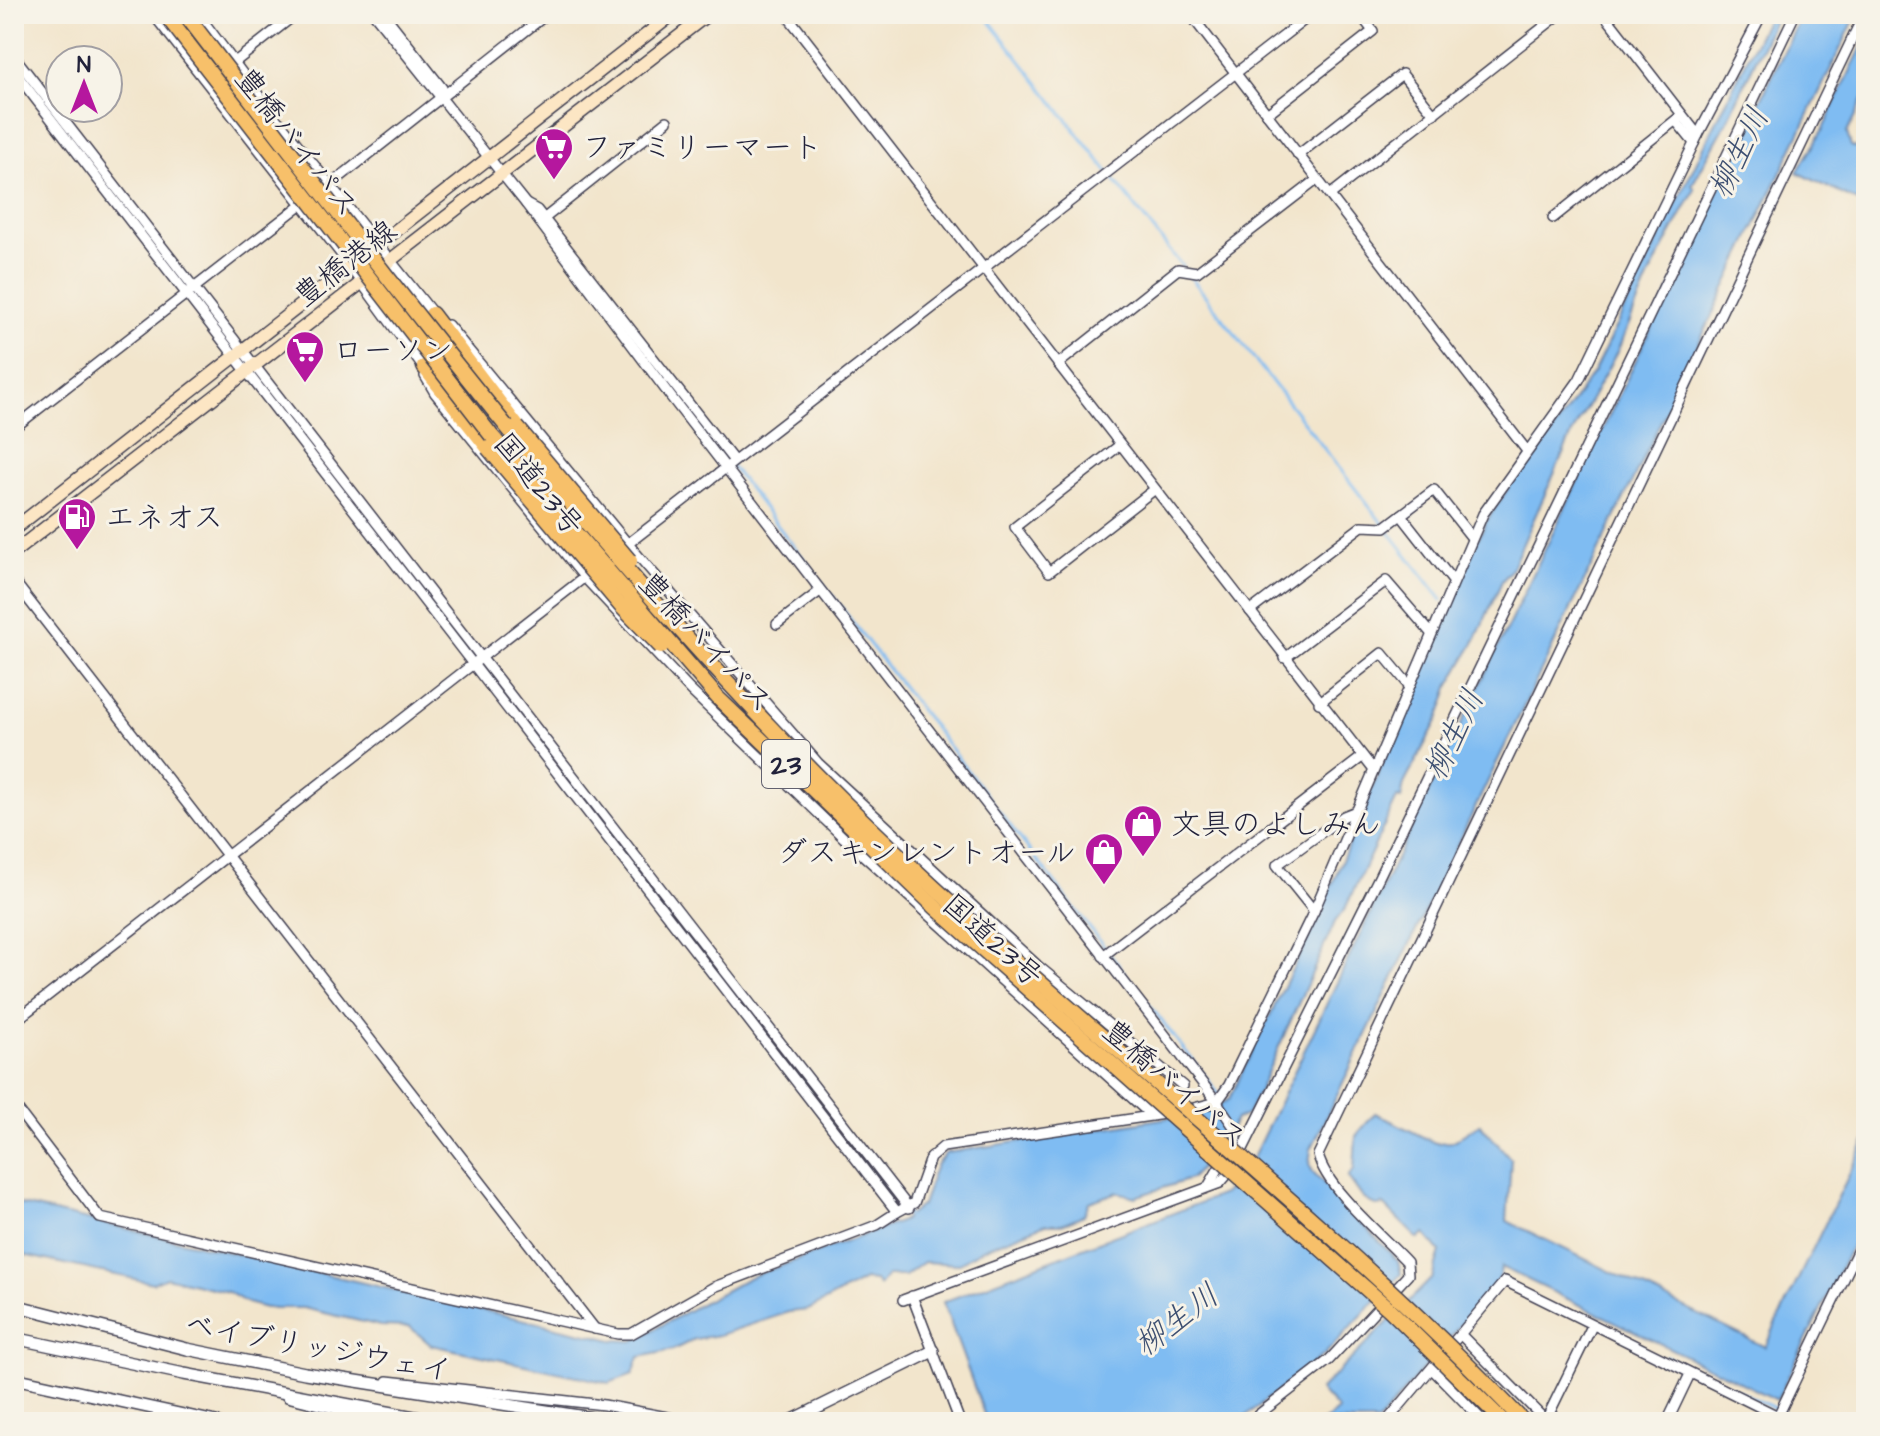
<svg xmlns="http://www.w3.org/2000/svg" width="1880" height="1436" font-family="'Architects Daughter','Klee One',sans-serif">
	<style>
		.water { fill: #7fbcf2; stroke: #506f96; stroke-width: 2 }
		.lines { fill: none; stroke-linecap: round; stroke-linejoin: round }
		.stream { stroke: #7fbcf2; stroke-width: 3 }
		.minor-casing { stroke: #413f51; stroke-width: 12 }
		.tertiary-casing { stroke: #413f51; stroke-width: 14 }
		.secondary-casing { stroke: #413f51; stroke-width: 15 }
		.trunk-casing { stroke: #413f51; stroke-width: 17 }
		.minor { stroke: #fff; stroke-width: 9 }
		.tertiary { stroke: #fff; stroke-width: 11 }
		.secondary { stroke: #fce6c4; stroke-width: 12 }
		.trunk { stroke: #f7c06b; stroke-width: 14 }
		.trunk-bridge-casing { stroke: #413f51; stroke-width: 17; stroke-linecap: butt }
		.trunk-bridge { stroke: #f7c06b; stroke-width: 14 }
		.labels { text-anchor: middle; stroke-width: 6; stroke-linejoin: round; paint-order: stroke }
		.shield { fill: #f7f3e8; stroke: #62616f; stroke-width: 2 }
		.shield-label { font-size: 28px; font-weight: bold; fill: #22223b }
		.street-label { font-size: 30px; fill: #22223b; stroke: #f7f3e8 }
		.poi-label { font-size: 30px; fill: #22223b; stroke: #f7f3e8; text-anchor: start }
		.water-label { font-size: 32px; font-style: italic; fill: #3e5072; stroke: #f7f3e8 }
	</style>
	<rect width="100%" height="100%" fill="#f7f3e8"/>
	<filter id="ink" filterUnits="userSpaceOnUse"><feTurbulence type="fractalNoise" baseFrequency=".0125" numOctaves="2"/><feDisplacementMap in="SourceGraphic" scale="16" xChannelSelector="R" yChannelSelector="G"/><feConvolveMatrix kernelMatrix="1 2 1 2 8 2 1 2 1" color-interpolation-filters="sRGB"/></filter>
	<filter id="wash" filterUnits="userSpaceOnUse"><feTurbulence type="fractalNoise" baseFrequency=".006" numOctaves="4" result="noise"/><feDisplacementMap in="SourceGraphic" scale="32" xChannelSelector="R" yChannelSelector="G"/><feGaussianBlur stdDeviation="1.8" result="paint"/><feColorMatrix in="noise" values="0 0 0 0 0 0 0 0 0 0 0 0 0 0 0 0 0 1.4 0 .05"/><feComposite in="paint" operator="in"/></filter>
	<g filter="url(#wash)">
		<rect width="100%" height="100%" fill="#f2e5cc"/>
		<g class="water">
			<path d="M1769 14H1777L1727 122 1692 185 1695 189 1650 274 1617 352 1572 434 1511 570 1502 581 1474 643 1450 685 1439 717 1404 784 1401 799 1397 798 1345 909 1335 922 1259 1091 1247 1115 1236 1119 1219 1150 1190 1179 1135 1197 1118 1192 1089 1202 1084 1215 1062 1224H1046L983 1249 958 1264 924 1262 905 1276H887L879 1286 875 1281 864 1280 808 1310 789 1312 719 1335 695 1339 673 1350 639 1357 633 1374 609 1383 431 1345 410 1327 381 1326 303 1308H265L247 1303 228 1292 166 1277 153 1283 14 1253V1203L613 1340 633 1341 748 1278 902 1221 922 1205 936 1165 946 1153 1210 1111 1229 1099 1320 913 1458 582 1486 522 1527 459 1536 456 1594 371Z"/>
			<path d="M1802 14H1857L1311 1149 1309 1164 1313 1172 1398 1261 1401 1274 1325 1354 1238 1422H987L943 1302 1223 1194 1245 1174Z"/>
			<path d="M1866 38V93L1847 133 1851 146 1866 153V206L1797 172 1822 131Z"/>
			<path d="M1375 1113 1435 1143 1452 1142 1480 1124 1511 1159 1507 1221 1765 1347 1866 1140V1216L1777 1400 1501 1267 1499 1280 1378 1422H1324L1338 1410 1320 1390 1432 1278 1440 1252 1425 1234 1418 1239 1384 1205 1376 1206 1363 1198 1348 1177 1354 1169 1356 1136Z"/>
		</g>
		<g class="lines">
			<g class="stream">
				<path d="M984 14 1182 266"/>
				<path d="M1189 275 1442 600"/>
				<path d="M646 356 1220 1096"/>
				<path d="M259 380 475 658"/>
				<path d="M480 664 909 1218"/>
				<path d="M1666 1356 1803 1422"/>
			</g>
		</g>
	</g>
	<g filter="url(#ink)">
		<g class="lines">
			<g class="minor-casing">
				<g id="minor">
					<path d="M153 14 352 268"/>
					<path d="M198 14 280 124 277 126"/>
					<path d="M374 14 526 204 671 397 1217 1102 1236 1130 1237 1137 1209 1185"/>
					<path d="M384 14 442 88V96"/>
					<path d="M786 14 1373 769"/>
					<path d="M1190 14 1527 451"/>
					<path d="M1604 14 1698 135"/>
					<path d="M14 56 909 1208"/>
					<path d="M235 62 296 14"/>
					<path d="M14 71 897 1212 914 1203 930 1158 943 1147 1171 1113"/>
					<path d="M1267 114 1373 31 1360 14"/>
					<path d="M1676 121 1694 143"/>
					<path d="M1298 155 1402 74 1434 114"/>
					<path d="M330 185 547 14"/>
					<path d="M1330 195 1560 14"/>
					<path d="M526 204 537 210 734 461"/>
					<path d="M1553 218 1682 115"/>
					<path d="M541 221 667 121"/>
					<path d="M448 325 628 544 818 763 1037 965 1183 1086"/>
					<path d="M1058 364 1178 269 1197 272 1318 179"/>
					<path d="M425 376 435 393 584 577 690 690 844 838 1152 1116"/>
					<path d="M14 428 302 204"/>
					<path d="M1120 445 1015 527 1049 572 1155 489"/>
					<path d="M1401 515 1452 580"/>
					<path d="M616 553 1312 14"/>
					<path d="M14 581 595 1329"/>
					<path d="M1250 611 1362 526 1385 527 1434 490 1472 538"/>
					<path d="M777 624 820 591"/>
					<path d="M1285 658 1386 581 1430 632"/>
					<path d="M1319 703 1382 653 1408 684"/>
					<path d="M1314 911 1277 865 1344 816 1354 812"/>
					<path d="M1103 956 1362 757"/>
					<path d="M14 1022 595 569"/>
					<path d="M14 1105 100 1218 618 1334H631L714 1287 877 1225 897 1212"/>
					<path d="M1186 1110 1217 1102 1229 1085 1314 911 1483 514 1579 380 1698 135 1762 14"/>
					<path d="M912 1296 960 1422"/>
					<path d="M903 1300 1220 1183 1234 1167 1379 877 1795 14"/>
					<path d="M1462 1336 1547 1422"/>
					<path d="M1433 1370 1484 1422"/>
					<path d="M387 1381 604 1405 693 1422"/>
					<path d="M287 1397 389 1422"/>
					<path d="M1778 1416 1866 1233"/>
					<path d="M1249 1422 1329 1360 1408 1275 1407 1262C1382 1235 1327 1190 1318 1155L1864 14"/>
					<path d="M1386 1422 1505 1281 1790 1422"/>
					<path d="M1545 1422 1592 1326"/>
					<path d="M1667 1422 1690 1374"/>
				</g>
			</g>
			<g class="tertiary-casing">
				<g id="tertiary">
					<path d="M280 124 432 314"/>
					<path d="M352 268 424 367"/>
					<path d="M14 1305 187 1349 305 1373 617 1422"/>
					<path d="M14 1338 184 1374 441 1422"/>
					<path d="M14 1378 216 1422"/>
					<path d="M789 1422 933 1351"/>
				</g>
			</g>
			<g class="secondary-casing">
				<g id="secondary">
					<path d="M14 529 673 14"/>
					<path d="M14 552 708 14"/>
				</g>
			</g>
			<g class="trunk-casing">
				<g id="trunk">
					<path d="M432 314 517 426"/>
					<path d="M424 367 488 448"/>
				</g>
			</g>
			<use href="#minor" class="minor"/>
			<use href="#tertiary" class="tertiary"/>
			<use href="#secondary" class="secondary"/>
			<use href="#trunk" class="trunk"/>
			<g class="trunk-bridge-casing">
				<g id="trunk-bridge">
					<path d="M165 14 491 435 718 698 935 907 1389 1309 1504 1422"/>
					<path d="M185 14C395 287 598 560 844 802 1063 1017 1312 1200 1524 1422"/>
					<path d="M517 427 630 561"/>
					<path d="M488 448 620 605 661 647"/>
				</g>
			</g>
			<use href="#trunk-bridge" class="trunk-bridge"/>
		</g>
	</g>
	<defs>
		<g id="supermarket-pin" transform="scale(2)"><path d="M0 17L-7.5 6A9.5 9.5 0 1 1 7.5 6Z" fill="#b5179e" stroke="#f7f3e8"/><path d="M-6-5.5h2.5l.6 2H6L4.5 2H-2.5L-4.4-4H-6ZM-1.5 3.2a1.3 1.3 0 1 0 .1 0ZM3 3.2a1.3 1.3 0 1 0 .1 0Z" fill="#fff"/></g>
		<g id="fuel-pin" transform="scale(2)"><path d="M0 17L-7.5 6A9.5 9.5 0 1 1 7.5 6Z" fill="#b5179e" stroke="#f7f3e8"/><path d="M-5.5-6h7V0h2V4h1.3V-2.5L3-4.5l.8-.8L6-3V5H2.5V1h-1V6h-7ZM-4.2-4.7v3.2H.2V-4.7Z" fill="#fff"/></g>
		<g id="shop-pin" transform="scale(2)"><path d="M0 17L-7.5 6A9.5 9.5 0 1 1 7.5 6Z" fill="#b5179e" stroke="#f7f3e8"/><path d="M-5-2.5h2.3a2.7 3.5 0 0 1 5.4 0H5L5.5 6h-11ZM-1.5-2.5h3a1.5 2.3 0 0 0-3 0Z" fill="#fff"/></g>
	</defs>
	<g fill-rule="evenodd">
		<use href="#supermarket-pin" x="554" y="147"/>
		<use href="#supermarket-pin" x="305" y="350"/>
		<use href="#fuel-pin" x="77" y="517"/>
		<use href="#shop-pin" x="1143" y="824"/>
		<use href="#shop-pin" x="1104" y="852"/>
	</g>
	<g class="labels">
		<rect class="shield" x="762" y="740" width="48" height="48" rx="6"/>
		<g class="shield-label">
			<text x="786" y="774">23</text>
		</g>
		<g class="street-label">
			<text transform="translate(297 142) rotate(52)" y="10">豊橋バイパス</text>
			<text transform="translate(345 263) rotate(-38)" y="10">豊橋港線</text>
			<text transform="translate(539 484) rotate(51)" y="10">国道23号</text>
			<text transform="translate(706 642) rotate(47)" y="10">豊橋バイパス</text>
			<text transform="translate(993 940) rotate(42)" y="10">国道23号</text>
			<text transform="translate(1175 1084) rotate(41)" y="10">豊橋バイパス</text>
			<text transform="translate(318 1347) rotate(10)" y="10">ベイブリッジウェイ</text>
		</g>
		<g class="poi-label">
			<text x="582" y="157">ファミリーマート</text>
			<text x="333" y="360">ローソン</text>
			<text x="105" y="527">エネオス</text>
			<text x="1171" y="834">文具のよしみん</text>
			<text x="1076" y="862" text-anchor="end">ダスキンレントオール</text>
		</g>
		<g class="water-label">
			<text transform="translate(1738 152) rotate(-64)" y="11">柳生川</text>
			<text transform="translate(1453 734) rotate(-64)" y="11">柳生川</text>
			<text transform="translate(1176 1319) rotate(-37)" y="11">柳生川</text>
		</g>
	</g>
	<rect width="1880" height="1436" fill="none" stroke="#f7f3e8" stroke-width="48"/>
	<g transform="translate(84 84)"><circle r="38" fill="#f7f3e8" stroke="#a29fa3" stroke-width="2"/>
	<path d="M0-6L14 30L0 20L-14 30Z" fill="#b5179e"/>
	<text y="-12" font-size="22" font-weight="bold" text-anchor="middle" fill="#22223b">N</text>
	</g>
</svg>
